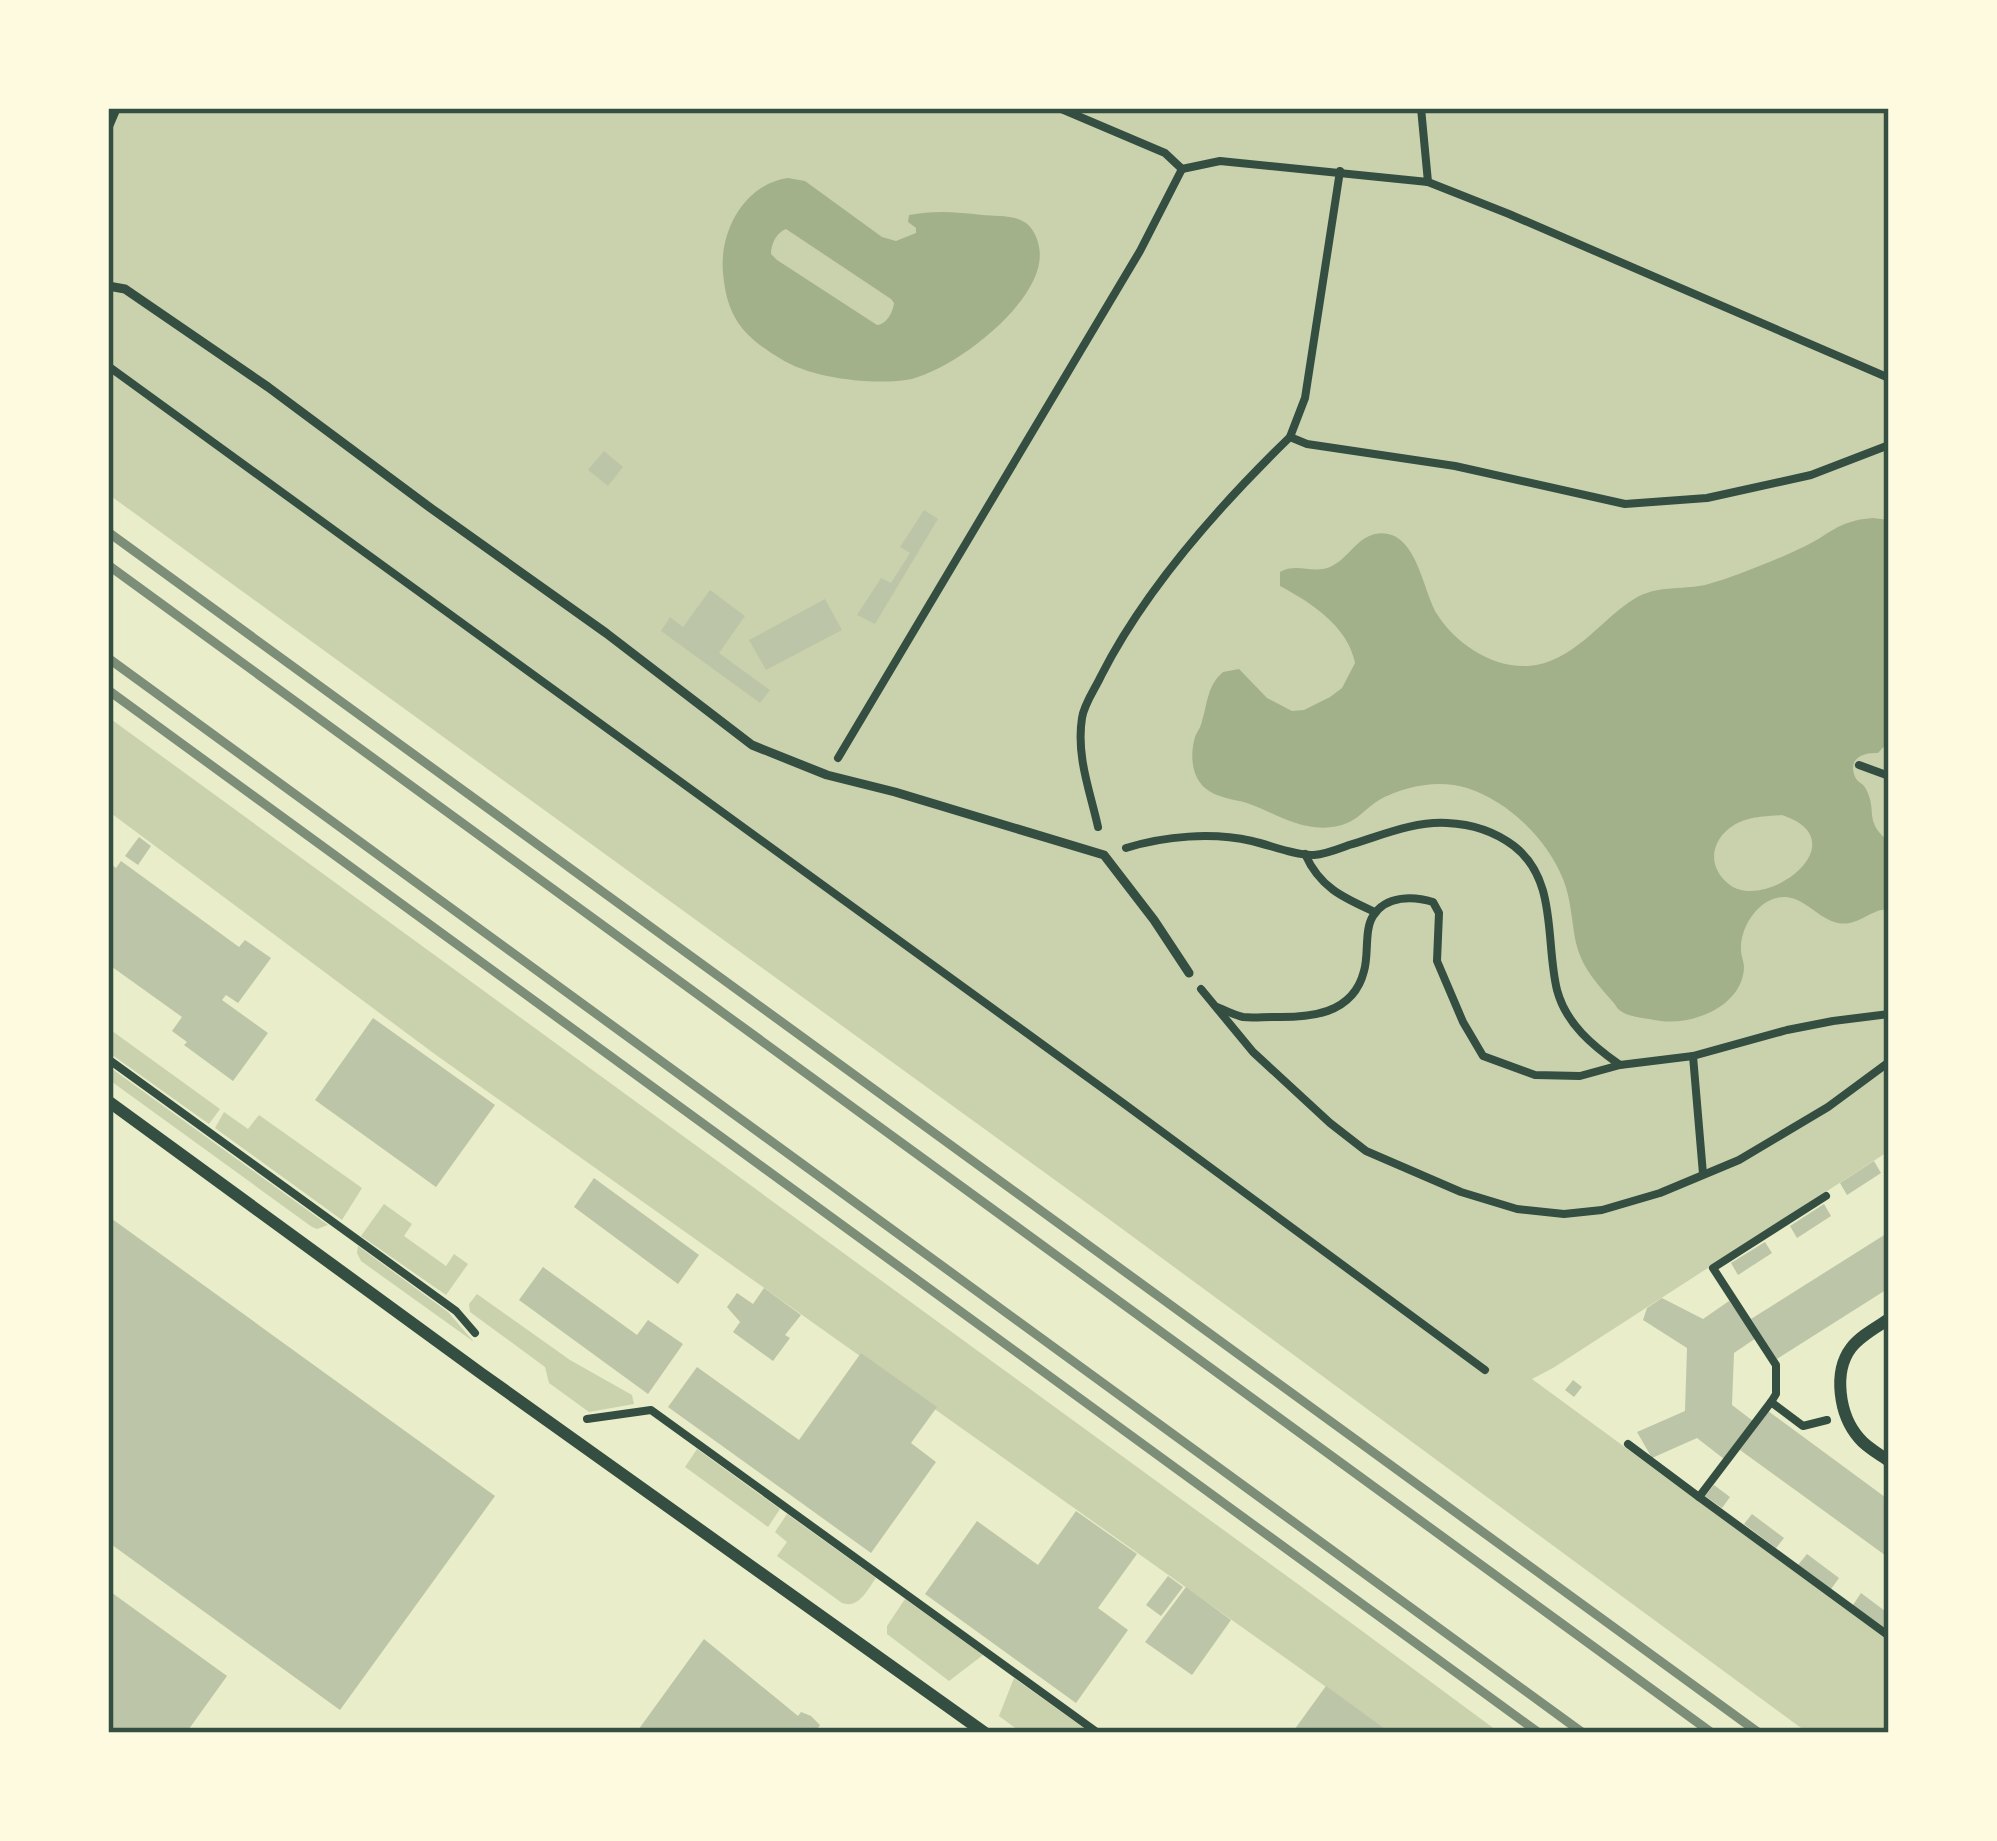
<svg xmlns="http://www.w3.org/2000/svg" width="1997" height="1841" font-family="Overpass,sans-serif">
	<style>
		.green { fill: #cad2ad }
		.water { fill: #a3b18a; fill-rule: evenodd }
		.building { fill: #bcc5a7 }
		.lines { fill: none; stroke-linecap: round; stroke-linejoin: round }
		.path { stroke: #344e41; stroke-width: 8 }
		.service { stroke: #344e41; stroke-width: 9 }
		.minor { stroke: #344e41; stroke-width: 12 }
		.rail { stroke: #7c8e77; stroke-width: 9 }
		.neatline { fill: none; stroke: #344e41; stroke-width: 4.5 }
	</style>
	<rect width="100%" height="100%" fill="#e9edc9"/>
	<g class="green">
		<path d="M108 108H1889V1151L1553 1368 1532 1379 1889 1641V1733H1808L1106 1217 108 494Z"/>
		<path d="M108 717 1358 1628 1500 1733H1391L436 1055 108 811Z"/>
		<path d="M108 1028 220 1109 209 1124 108 1052Z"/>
		<path d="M108 1066 328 1225 317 1229 312 1227 108 1079Z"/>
		<path d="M224 1112 248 1129 259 1115 362 1188 342 1220 215 1128Z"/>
		<path d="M384 1204 412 1224 404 1236 446 1266 454 1254 468 1264 446 1295 361 1236Z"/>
		<path d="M358 1246 448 1312 474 1342 361 1261 357 1253Z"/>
		<path d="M477 1294 570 1360 632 1395 634 1404 589 1412 549 1383 545 1367 470 1312 469 1304Z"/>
		<path d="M697 1449 780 1509 768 1527 685 1467Z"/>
		<path d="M787 1514 876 1578C867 1590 859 1609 842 1603L777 1556 787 1542 775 1532Z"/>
		<path d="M905 1599 983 1655 949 1681 887 1634V1626Z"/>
		<path d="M1014 1678 1091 1733H1022L999 1716Z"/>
	</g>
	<g class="water">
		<path d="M788 178 805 181 882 237 896 241 916 233V228L908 222 909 215C934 210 957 212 982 215 995 216 1015 215 1026 223 1033 228 1038 239 1039 247 1050 298 951 373 906 380 870 385 811 378 781 359 743 336 727 318 723 273 719 232 744 184 788 178ZM786 229 891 299 894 303C893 312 887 324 877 325L777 260 771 254C771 244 776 233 786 229Z"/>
		<path d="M1873 518 1889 520V741L1878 753C1865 752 1849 757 1854 774 1857 784 1862 781 1866 789 1878 812 1863 820 1889 842V909C1870 909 1858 927 1838 923 1815 918 1800 889 1773 899 1754 906 1740 930 1741 950 1741 956 1744 961 1744 968 1742 1006 1694 1025 1661 1021 1651 1019 1636 1018 1626 1014 1617 1010 1618 1008 1613 1002 1593 979 1578 963 1574 932 1571 914 1570 896 1563 879 1547 839 1508 801 1467 788 1439 779 1404 786 1379 800 1366 808 1357 821 1342 825 1306 835 1280 815 1247 803 1234 799 1216 798 1205 788 1191 776 1190 754 1195 737 1197 732 1201 727 1202 721 1208 702 1207 686 1223 672L1239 669 1267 698 1292 711 1304 710 1330 697 1342 688 1355 663C1348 626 1310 602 1280 586V572C1297 562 1314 575 1332 566 1348 558 1357 538 1375 534 1416 526 1422 589 1437 614 1455 643 1492 668 1528 666 1573 663 1599 621 1634 599 1657 585 1680 590 1705 585 1729 579 1776 560 1799 549 1831 535 1835 521 1873 518ZM1782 815C1860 841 1767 912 1730 885 1701 863 1715 830 1745 820 1757 816 1769 816 1782 815Z"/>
	</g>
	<g class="building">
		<path d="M604 451 623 467 608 486 588 470Z"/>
		<path d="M924 510 938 519 875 624 857 615 881 578 891 583 910 553 900 547Z"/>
		<path d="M710 590 745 616 719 653 770 690 760 703 661 631 670 617 683 627Z"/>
		<path d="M825 599 842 630 766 670 749 640Z"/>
		<path d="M139 837 151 846 138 865 125 856Z"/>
		<path d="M121 861 239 947 245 940 271 958 238 1003 226 995 222 1000 268 1033 233 1081 184 1045 187 1042 172 1031 182 1017 108 964V862L116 868Z"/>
		<path d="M373 1018 495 1105 436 1187 315 1100Z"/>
		<path d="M1874 1161 1881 1173 1847 1195 1840 1183Z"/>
		<path d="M594 1178 699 1255 678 1284 574 1207Z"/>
		<path d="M1824 1204 1831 1216 1797 1238 1790 1226Z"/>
		<path d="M108 1216 495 1496 340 1710 108 1542Z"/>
		<path d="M1889 1232V1288L1777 1359 1751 1319Z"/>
		<path d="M1765 1242 1772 1253 1738 1275 1731 1263Z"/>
		<path d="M543 1267 637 1335 648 1320 683 1344 648 1394 519 1300Z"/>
		<path d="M764 1288 801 1315 785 1335 790 1338 773 1361 733 1332 740 1322 727 1307 737 1293 753 1304Z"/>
		<path d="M1662 1298 1703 1319 1729 1301 1756 1338 1734 1353 1732 1405 1753 1421 1724 1459 1697 1438 1652 1458 1637 1432 1685 1411 1687 1348 1643 1320 1647 1308Z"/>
		<path d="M861 1353 937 1407 911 1443 936 1462 871 1553 668 1407 697 1367 799 1440Z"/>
		<path d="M1573 1380 1582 1387 1574 1397 1565 1390Z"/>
		<path d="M1768 1411 1889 1500V1558L1740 1450Z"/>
		<path d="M1714 1485 1730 1497 1722 1508 1705 1496Z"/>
		<path d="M1076 1511 1137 1554 1098 1608 1128 1630 1076 1703 925 1594 977 1521 1038 1565Z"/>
		<path d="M1752 1514 1784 1538 1776 1548 1744 1524Z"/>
		<path d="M1807 1554 1839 1578 1831 1589 1798 1565Z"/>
		<path d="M1168 1576 1183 1587 1161 1616 1146 1605Z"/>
		<path d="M1186 1587 1231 1620 1192 1675 1145 1642Z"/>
		<path d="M108 1590 227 1676 186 1733H108Z"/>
		<path d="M1861 1593 1889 1614V1623L1885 1628 1853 1605Z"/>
		<path d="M704 1639 798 1716 801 1712 811 1716 820 1725 815 1733H636Z"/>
		<path d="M1326 1686 1391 1733H1292Z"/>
	</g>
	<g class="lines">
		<g class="path">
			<path d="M1059 108 1165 153 1182 169"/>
			<path d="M1421 108 1428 182"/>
			<path d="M108 129 117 108"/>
			<path d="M1182 169 1220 161 1428 182 1509 214 1889 378"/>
			<path d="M108 366 1123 1103 1485 1370"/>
			<path d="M1290 437 1305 398 1340 171"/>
			<path d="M838 758 1140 251 1182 169"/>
			<path d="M1859 765 1889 776"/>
			<path d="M1098 827C1090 791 1076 756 1082 718 1084 704 1095 689 1101 676 1145 589 1220 505 1290 437L1307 444 1455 466 1625 504 1707 498 1811 475 1889 445"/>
			<path d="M1126 848C1165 836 1212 832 1252 841 1273 846 1293 855 1314 855 1326 854 1338 849 1349 845 1380 836 1414 821 1447 823 1472 824 1494 831 1514 846 1558 880 1545 941 1557 990 1566 1024 1593 1046 1620 1065L1693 1056 1787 1030 1833 1021 1889 1014"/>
			<path d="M1305 854C1320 888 1344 898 1375 912"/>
			<path d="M1201 989 1253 1052 1330 1123 1366 1151 1461 1192 1517 1209 1564 1214 1602 1210 1660 1193 1739 1160 1828 1107 1889 1062"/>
			<path d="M1217 1007C1225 1010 1234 1015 1243 1017 1252 1018 1263 1017 1272 1017 1309 1018 1353 1015 1364 971 1369 955 1364 930 1373 916 1386 895 1414 896 1433 902L1439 913 1437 961 1463 1022 1483 1056 1535 1075 1580 1076 1620 1065"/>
			<path d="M1693 1056 1703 1174"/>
			<path d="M108 1059 456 1311 475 1333"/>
			<path d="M1771 1402 1776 1394V1365L1713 1268 1826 1196"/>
			<path d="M587 1419 651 1410 1098 1733"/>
			<path d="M1827 1420 1803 1426 1771 1402 1699 1497 1889 1636"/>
			<path d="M1628 1444 1699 1497"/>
		</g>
		<path class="service" d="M108 286 125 289 268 387 432 509 606 633 752 745 827 775 895 792 1104 855 1154 920 1189 973"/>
		<g class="minor">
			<path d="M108 1101 482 1374 985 1733"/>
			<path d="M1889 1319C1877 1327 1860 1336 1851 1348 1833 1372 1839 1415 1859 1438 1866 1447 1879 1454 1889 1461"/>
		</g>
		<g class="rail">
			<path d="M108 532 1759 1733"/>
			<path d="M108 565 1712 1733"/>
			<path d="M108 658 1583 1733"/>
			<path d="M108 690 1539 1733"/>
		</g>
	</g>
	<rect width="1997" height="1841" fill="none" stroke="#fefae0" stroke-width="222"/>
	<rect x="111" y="111" width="1775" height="1619" class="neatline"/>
</svg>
